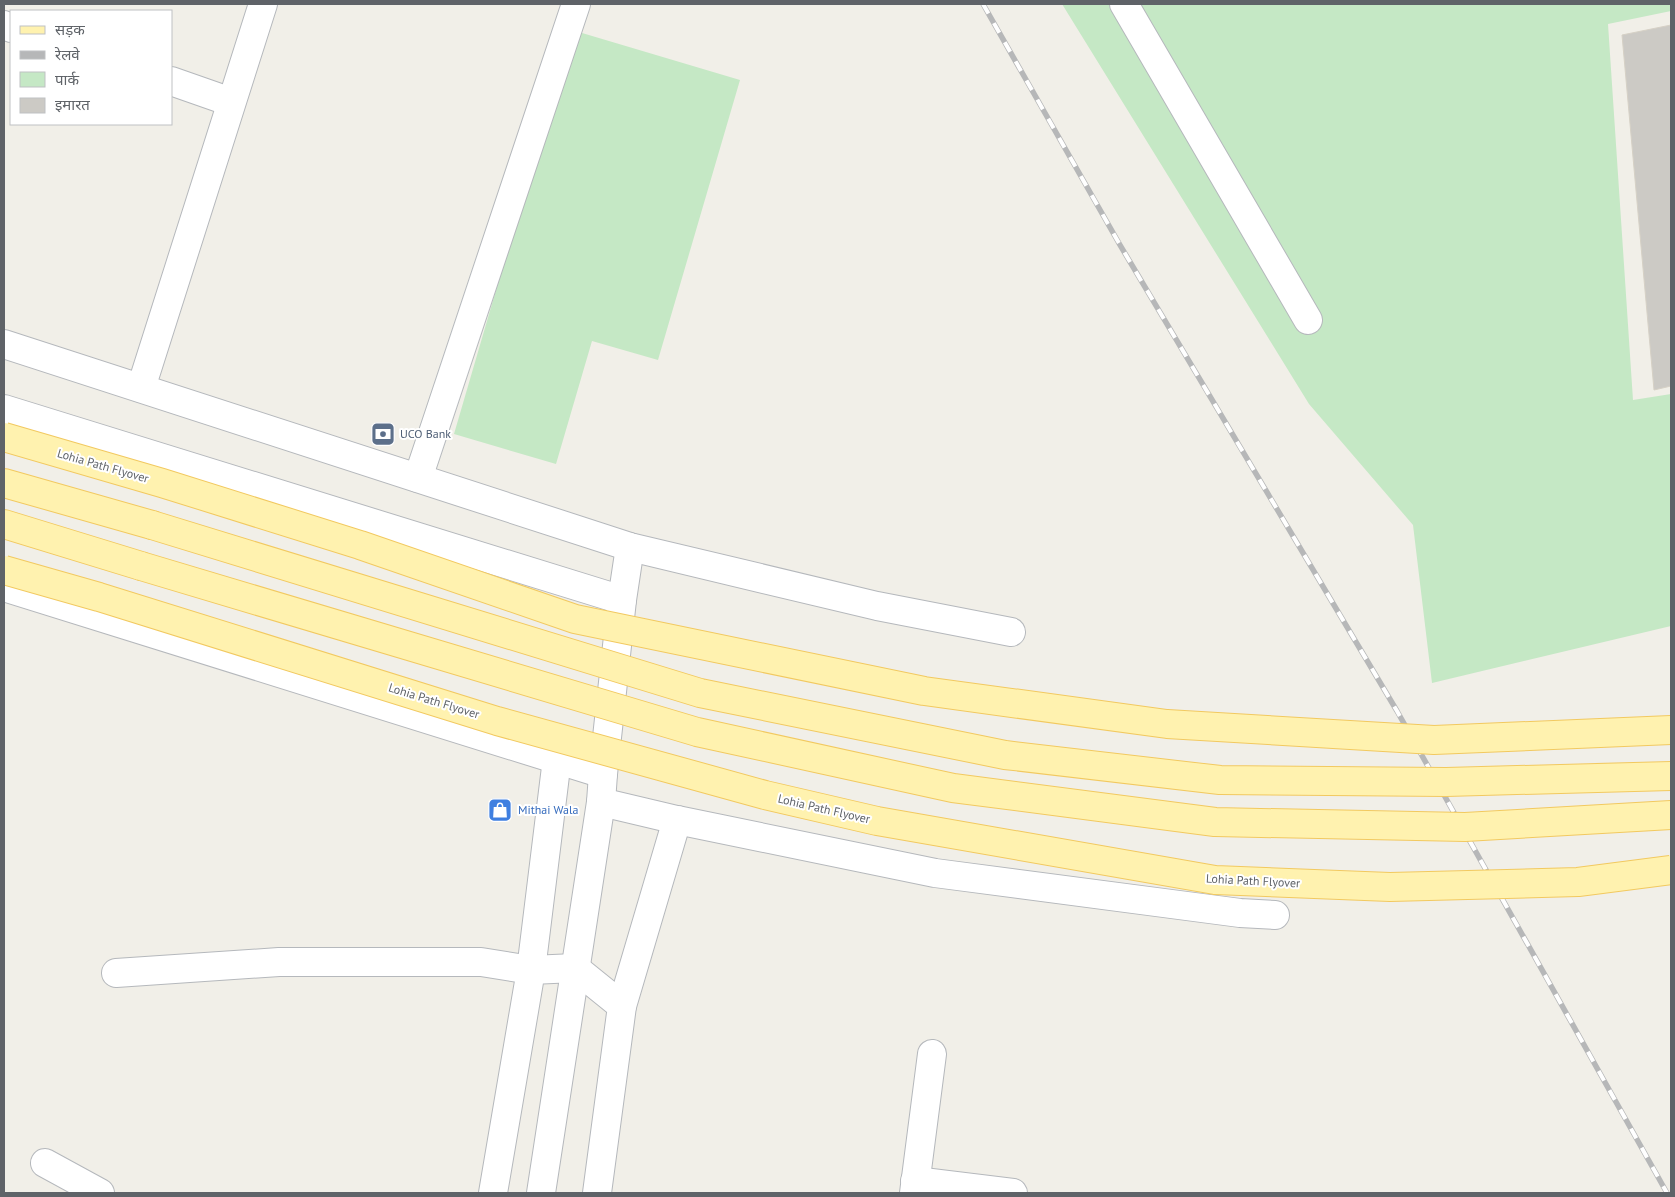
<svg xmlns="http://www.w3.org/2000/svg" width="1675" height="1197" font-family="'PT Sans','Noto Sans Devanagari',sans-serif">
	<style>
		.green { fill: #c5e8c5 }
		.building { fill: #cccac5; stroke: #d6d1c6 }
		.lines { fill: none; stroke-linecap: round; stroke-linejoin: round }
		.minor-casing { stroke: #b5b8bc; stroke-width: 30 }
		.major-casing { stroke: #f2c960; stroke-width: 30 }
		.minor { stroke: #fff; stroke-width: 28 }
		.major { stroke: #fff2af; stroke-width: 28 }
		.rail-casing { stroke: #b6b7b8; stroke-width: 5.5 }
		.rail { stroke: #fff; stroke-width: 4; stroke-dasharray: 11; stroke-linecap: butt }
		.major-bridge-casing { stroke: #f2c960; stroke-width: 30; stroke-linecap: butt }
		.major-bridge { stroke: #fff2af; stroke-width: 28 }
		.labels { text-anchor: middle; stroke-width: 4; stroke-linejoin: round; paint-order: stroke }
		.service-label { font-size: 12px; fill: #4e5e75; stroke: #fff; text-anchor: start }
		.street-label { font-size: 12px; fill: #5f6368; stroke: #fff }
		.shop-label { font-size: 12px; fill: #366cbe; stroke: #fff; text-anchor: start }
	</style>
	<rect width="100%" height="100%" fill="#f1efe8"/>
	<g class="green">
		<path d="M1062 4H1671V11L1608 24 1633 400 1671 394V626L1432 683 1413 525 1309 404Z"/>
		<path d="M572 30 740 80 658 360 592 341 556 464 454 434Z"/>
	</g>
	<path class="building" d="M1671 25V386L1654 390 1622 35Z"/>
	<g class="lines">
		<g class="minor-casing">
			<g id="minor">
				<path d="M1124 4 1308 320"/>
				<path d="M4 25 11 28"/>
				<path d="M171 81 231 102"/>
				<path d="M4 344 630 547 877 606 1011 632"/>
				<path d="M141 388 263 4"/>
				<path d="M4 409 622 600"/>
				<path d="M418 478 576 4"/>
				<path d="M4 587 603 774"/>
				<path d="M601 802 677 820 935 873 1240 913 1275 915"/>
				<path d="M116 973 279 962H481L531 970 557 759"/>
				<path d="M622 1006 677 820"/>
				<path d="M45 1163 100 1193"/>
				<path d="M915 1181 1013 1193"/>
				<path d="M493 1193 531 970 575 968 622 1006 597 1193"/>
				<path d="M541 1193 601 802 603 774 622 600 630 547"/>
				<path d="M914 1193 932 1054"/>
			</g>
		</g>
		<g class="major-casing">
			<g id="major">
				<path d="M4 483 152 525"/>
				<path d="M4 524 141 566"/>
			</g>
		</g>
		<use href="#minor" class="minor"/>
		<use href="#major" class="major"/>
		<g class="rail-casing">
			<path id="rail" d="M983 4 1120 245 1397 711 1667 1193"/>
		</g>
		<use href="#rail" class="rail"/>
		<g class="major-bridge-casing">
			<g id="major-bridge">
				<path d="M4 437 162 483 360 545 575 619 924 691 1167 724 1434 740 1671 730"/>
				<path d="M152 525 700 693 1005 755 1220 780 1446 782 1671 776"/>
				<path d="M141 566 697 732 953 788 1215 822 1465 827 1671 815"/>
				<path d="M4 570 99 597 497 721 765 795 877 821 1215 880 1390 887 1578 882 1671 870"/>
			</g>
		</g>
		<use href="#major-bridge" class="major-bridge"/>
	</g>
	<defs>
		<g id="bank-square" transform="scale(1.25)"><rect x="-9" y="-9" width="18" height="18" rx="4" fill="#5c6f8a" stroke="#fff"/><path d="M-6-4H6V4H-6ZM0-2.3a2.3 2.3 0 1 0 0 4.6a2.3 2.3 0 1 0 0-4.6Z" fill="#fff"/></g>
		<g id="shop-square" transform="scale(1.25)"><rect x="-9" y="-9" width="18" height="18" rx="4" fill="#3f7fe0" stroke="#fff"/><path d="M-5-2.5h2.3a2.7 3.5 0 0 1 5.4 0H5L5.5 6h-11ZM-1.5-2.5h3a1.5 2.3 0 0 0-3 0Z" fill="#fff"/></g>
	</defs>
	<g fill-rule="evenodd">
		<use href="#bank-square" x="383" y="434"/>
		<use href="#shop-square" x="500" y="810"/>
	</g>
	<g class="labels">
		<g class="service-label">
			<text x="400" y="438">UCO Bank</text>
		</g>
		<g class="street-label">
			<text transform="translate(103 466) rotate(16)" y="4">Lohia Path Flyover</text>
			<text transform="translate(434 701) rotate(17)" y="4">Lohia Path Flyover</text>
			<text transform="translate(824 809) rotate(13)" y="4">Lohia Path Flyover</text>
			<text transform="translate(1253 881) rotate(3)" y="4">Lohia Path Flyover</text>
		</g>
		<g class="shop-label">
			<text x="518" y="814">Mithai Wala</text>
		</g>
	</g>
	<rect width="1675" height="1197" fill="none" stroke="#5f6368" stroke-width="10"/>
	<rect x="10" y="10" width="162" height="115" fill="#ffffff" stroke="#bfc1c3"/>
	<rect x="20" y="26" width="25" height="8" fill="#fff2af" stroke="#bfc1c3"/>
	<text x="55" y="35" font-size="15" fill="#5f6368">सड़क</text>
	<rect x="20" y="51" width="25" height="8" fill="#b6b7b8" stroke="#bfc1c3"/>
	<text x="55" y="60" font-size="15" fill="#5f6368">रेलवे</text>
	<rect x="20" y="72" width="25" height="15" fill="#c5e8c5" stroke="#bfc1c3"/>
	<text x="55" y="85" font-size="15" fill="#5f6368">पार्क</text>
	<rect x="20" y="98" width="25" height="15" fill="#cccac5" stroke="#bfc1c3"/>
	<text x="55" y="110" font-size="15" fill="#5f6368">इमारत</text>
</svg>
